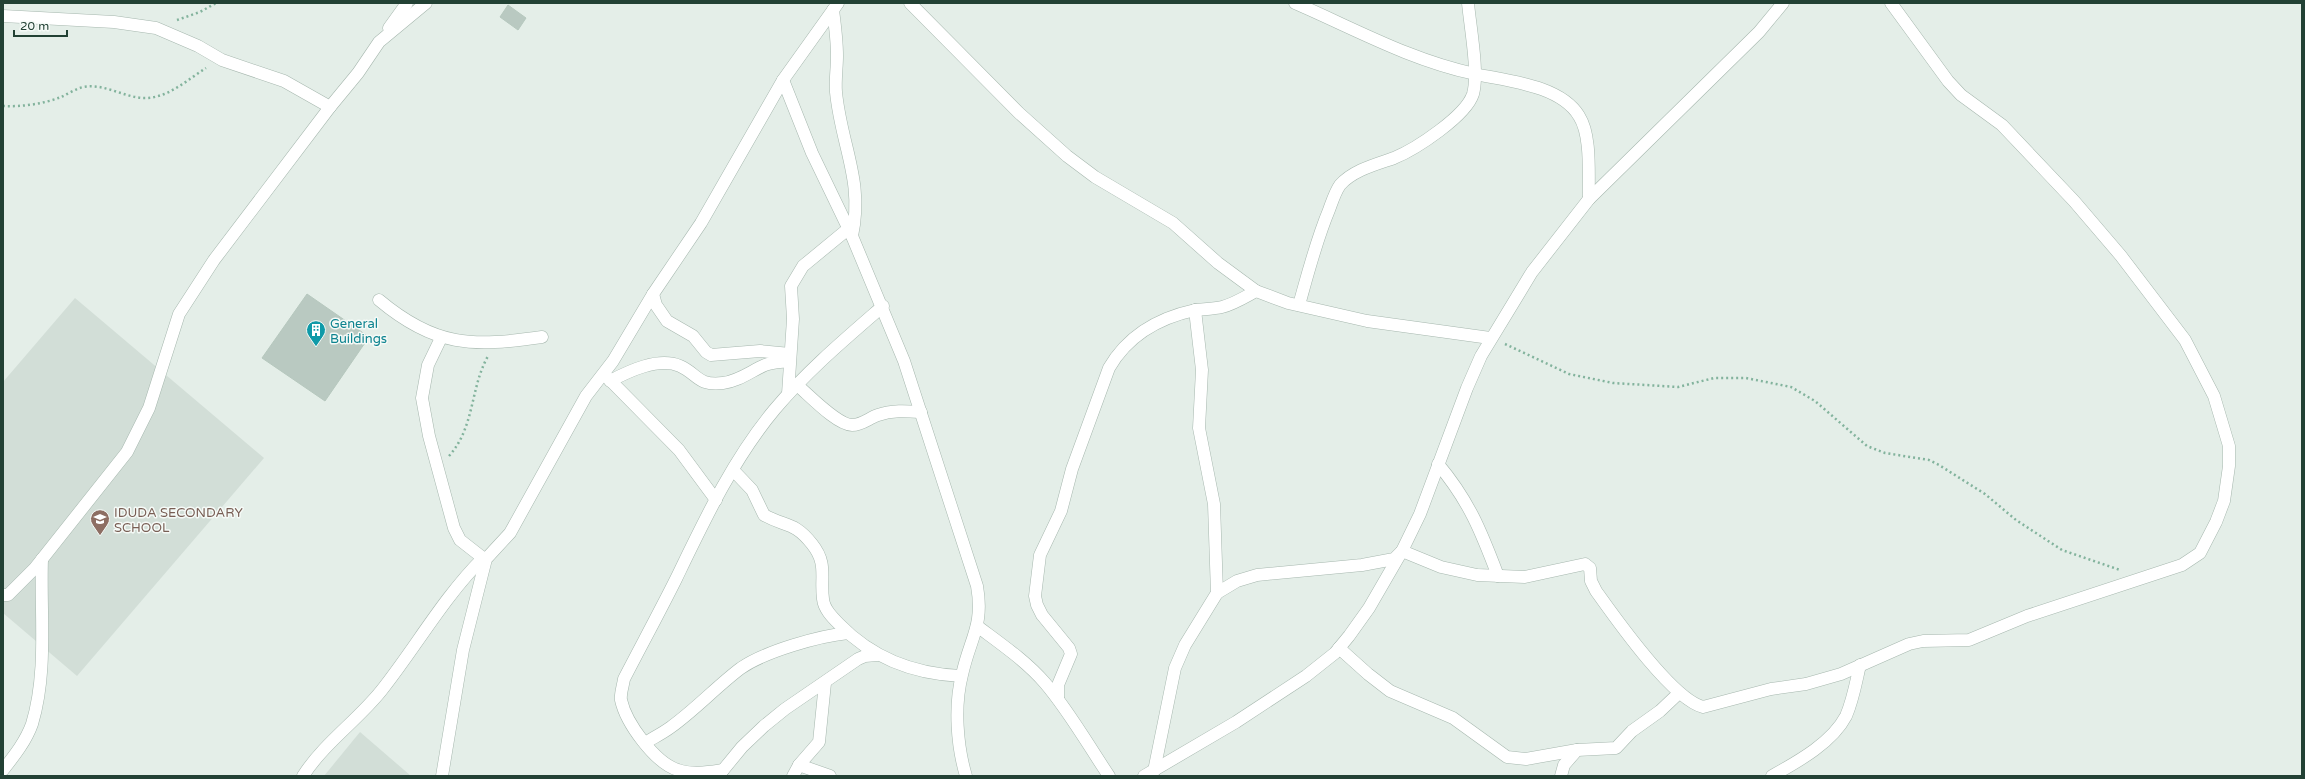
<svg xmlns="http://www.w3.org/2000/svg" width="2305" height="779" font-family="'Varela Round',sans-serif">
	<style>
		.built { fill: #d2ded7 }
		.building { fill: #b9c9c1; stroke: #b6c8be }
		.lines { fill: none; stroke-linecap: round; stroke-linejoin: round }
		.minor-casing { stroke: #a6b7ae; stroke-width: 13 }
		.path { stroke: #83b39d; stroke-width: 2.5; stroke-dasharray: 2 3; stroke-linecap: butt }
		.minor { stroke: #fff; stroke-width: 12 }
		.labels { text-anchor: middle; stroke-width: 3; stroke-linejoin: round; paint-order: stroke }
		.culture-label { font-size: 13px; fill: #0d838f; stroke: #f5faf7; text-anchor: start }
		.education-label { font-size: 13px; fill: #785e54; stroke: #f5faf7; text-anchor: start }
	</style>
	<rect width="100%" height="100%" fill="#e4eee8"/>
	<g class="built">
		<path d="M75 298 264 458 77 676 3 613V382Z"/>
		<path d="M360 732 411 776H324Z"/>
	</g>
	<g class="building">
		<path d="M508 5 526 18 518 30 500 17Z"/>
		<path d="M307 294 369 337 325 401 262 358Z"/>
	</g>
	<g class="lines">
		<g class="minor-casing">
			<g id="minor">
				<path d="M910 3 1019 113 1067 156 1095 177 1173 223 1218 263 1256 291 1288 303 1367 321 1490 338"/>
				<path d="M1295 3C1355 29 1410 60 1475 74 1507 81 1560 85 1579 116 1592 136 1588 176 1589 199"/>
				<path d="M833 10C835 25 837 41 837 56 837 68 835 80 836 92 841 145 864 181 852 236"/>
				<path d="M3 16 114 22 156 28 198 46 222 60 284 81 330 107"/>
				<path d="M389 28 407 3"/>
				<path d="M783 80 812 153 852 236 904 361 977 586C984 626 970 638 962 675 954 706 957 746 966 776"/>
				<path d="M653 294 656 305 667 321 693 336 706 352 711 355 760 351 790 354"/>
				<path d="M379 300C435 347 472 347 542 337"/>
				<path d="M1299 305C1308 273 1316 241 1329 210 1332 202 1335 192 1340 185 1353 170 1377 164 1394 158 1416 149 1466 116 1473 94 1479 73 1470 26 1468 3"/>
				<path d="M605 375 679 450 716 500"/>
				<path d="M610 381C629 371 658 357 680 366 698 374 697 386 723 383 739 381 751 371 765 365 772 362 782 362 789 361"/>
				<path d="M797 385C809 395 837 425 852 425 862 425 869 418 878 415 892 410 906 411 921 412"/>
				<path d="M788 394 793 319 791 286 803 266 848 229"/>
				<path d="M1438 464C1469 501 1481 531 1498 576"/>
				<path d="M733 470 752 490 764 515C785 527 794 521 812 544 828 564 820 577 823 599 824 609 832 617 839 624 872 658 914 674 961 676"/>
				<path d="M1217 593 1237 581 1257 575 1362 565 1394 559 1402 551 1441 567 1477 575 1525 577 1585 564 1590 568 1591 581 1596 591C1616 619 1672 699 1703 707L1771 689 1806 684 1841 674 1909 644 1923 641 1969 640 2027 616 2182 565 2200 553 2216 522 2224 501 2229 466V446L2214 396 2185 340 2121 256 2074 201 2002 125 1961 95 1948 81 1891 3"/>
				<path d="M3 595H8L35 568 127 452 149 408 179 314 214 260 330 107 358 73 379 42 426 3"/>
				<path d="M977 626C1001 644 1026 661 1045 683 1069 711 1088 745 1109 776"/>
				<path d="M1339 648 1368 674 1390 691 1453 718 1507 757 1526 759 1577 750 1616 748 1632 731 1660 711 1679 693"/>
				<path d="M1058 699V685L1071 654 1069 648 1042 615 1037 605 1035 596 1040 555 1061 511 1072 469 1109 368C1128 335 1158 318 1195 310 1204 309 1214 309 1222 307 1234 304 1245 297 1256 291"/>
				<path d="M645 743C653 738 663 733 671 727 696 709 717 686 741 668 766 651 819 636 848 633"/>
				<path d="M799 765 830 776"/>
				<path d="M3 770C14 756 26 741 32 724 48 671 40 613 42 559"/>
				<path d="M723 770C709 772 692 775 678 770 655 763 626 723 621 700 620 694 623 686 624 679 641 646 659 613 676 579 704 521 733 459 775 409 807 371 845 339 883 306"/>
				<path d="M1154 771 1175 668 1185 645 1217 593 1214 504 1199 428 1202 370 1195 310"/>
				<path d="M719 775 742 747 764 726 785 709 858 659 865 656 877 655"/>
				<path d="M303 776C324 743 357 721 381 691 416 647 443 598 483 558L460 540 454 528 429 436 422 398 428 365 441 338"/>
				<path d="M442 776 463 650 486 559 510 533 586 396 613 361 653 294 701 223 783 80 838 3"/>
				<path d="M793 776 799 765 819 742 825 683"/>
				<path d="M1144 776 1236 722 1306 676 1335 653 1349 636 1369 608 1402 551 1420 514 1467 388 1481 356 1532 272 1589 199 1759 32 1783 3"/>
				<path d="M1561 776 1564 765 1577 750"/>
				<path d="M1772 776C1797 762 1832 743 1846 716 1853 700 1856 682 1860 665"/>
			</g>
		</g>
		<g class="path">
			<path d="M177 20 200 12 216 3"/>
			<path d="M3 106C21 107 44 104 61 97 68 94 75 89 83 87 104 83 123 97 143 98 167 99 187 80 206 68"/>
			<path d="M1505 344 1569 374 1613 383 1678 387 1714 378H1746L1791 387 1815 401 1867 446 1885 453 1929 460 1939 465 1985 494 2016 520 2062 550 2120 570"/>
			<path d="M449 456C475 427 470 388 488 356"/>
		</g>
		<use href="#minor" class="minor"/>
	</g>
	<defs>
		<g id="building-pin" transform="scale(1)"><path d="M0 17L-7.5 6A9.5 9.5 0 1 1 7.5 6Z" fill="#0f9aa8" stroke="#f5faf7"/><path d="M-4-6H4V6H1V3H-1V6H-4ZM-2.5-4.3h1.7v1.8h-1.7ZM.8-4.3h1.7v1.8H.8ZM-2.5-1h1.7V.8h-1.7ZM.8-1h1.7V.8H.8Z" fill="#fff"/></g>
		<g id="school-pin" transform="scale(1)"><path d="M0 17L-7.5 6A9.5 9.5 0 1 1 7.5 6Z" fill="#8d6e63" stroke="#f5faf7"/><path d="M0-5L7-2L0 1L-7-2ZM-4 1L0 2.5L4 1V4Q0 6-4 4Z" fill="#fff"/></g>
	</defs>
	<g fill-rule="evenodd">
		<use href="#building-pin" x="316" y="330"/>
		<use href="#school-pin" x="100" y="519"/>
	</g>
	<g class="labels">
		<g class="culture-label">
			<text x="330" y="328">General<tspan x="330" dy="15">Buildings</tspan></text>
		</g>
		<g class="education-label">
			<text x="114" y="517">IDUDA SECONDARY<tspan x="114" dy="15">SCHOOL</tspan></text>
		</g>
	</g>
	<rect width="2305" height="779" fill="none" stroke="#224134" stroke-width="8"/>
	<path d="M14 30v6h53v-6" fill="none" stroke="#224134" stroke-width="2"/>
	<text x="20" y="30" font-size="12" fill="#224134" stroke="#f5faf7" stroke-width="3" paint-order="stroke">20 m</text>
</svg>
